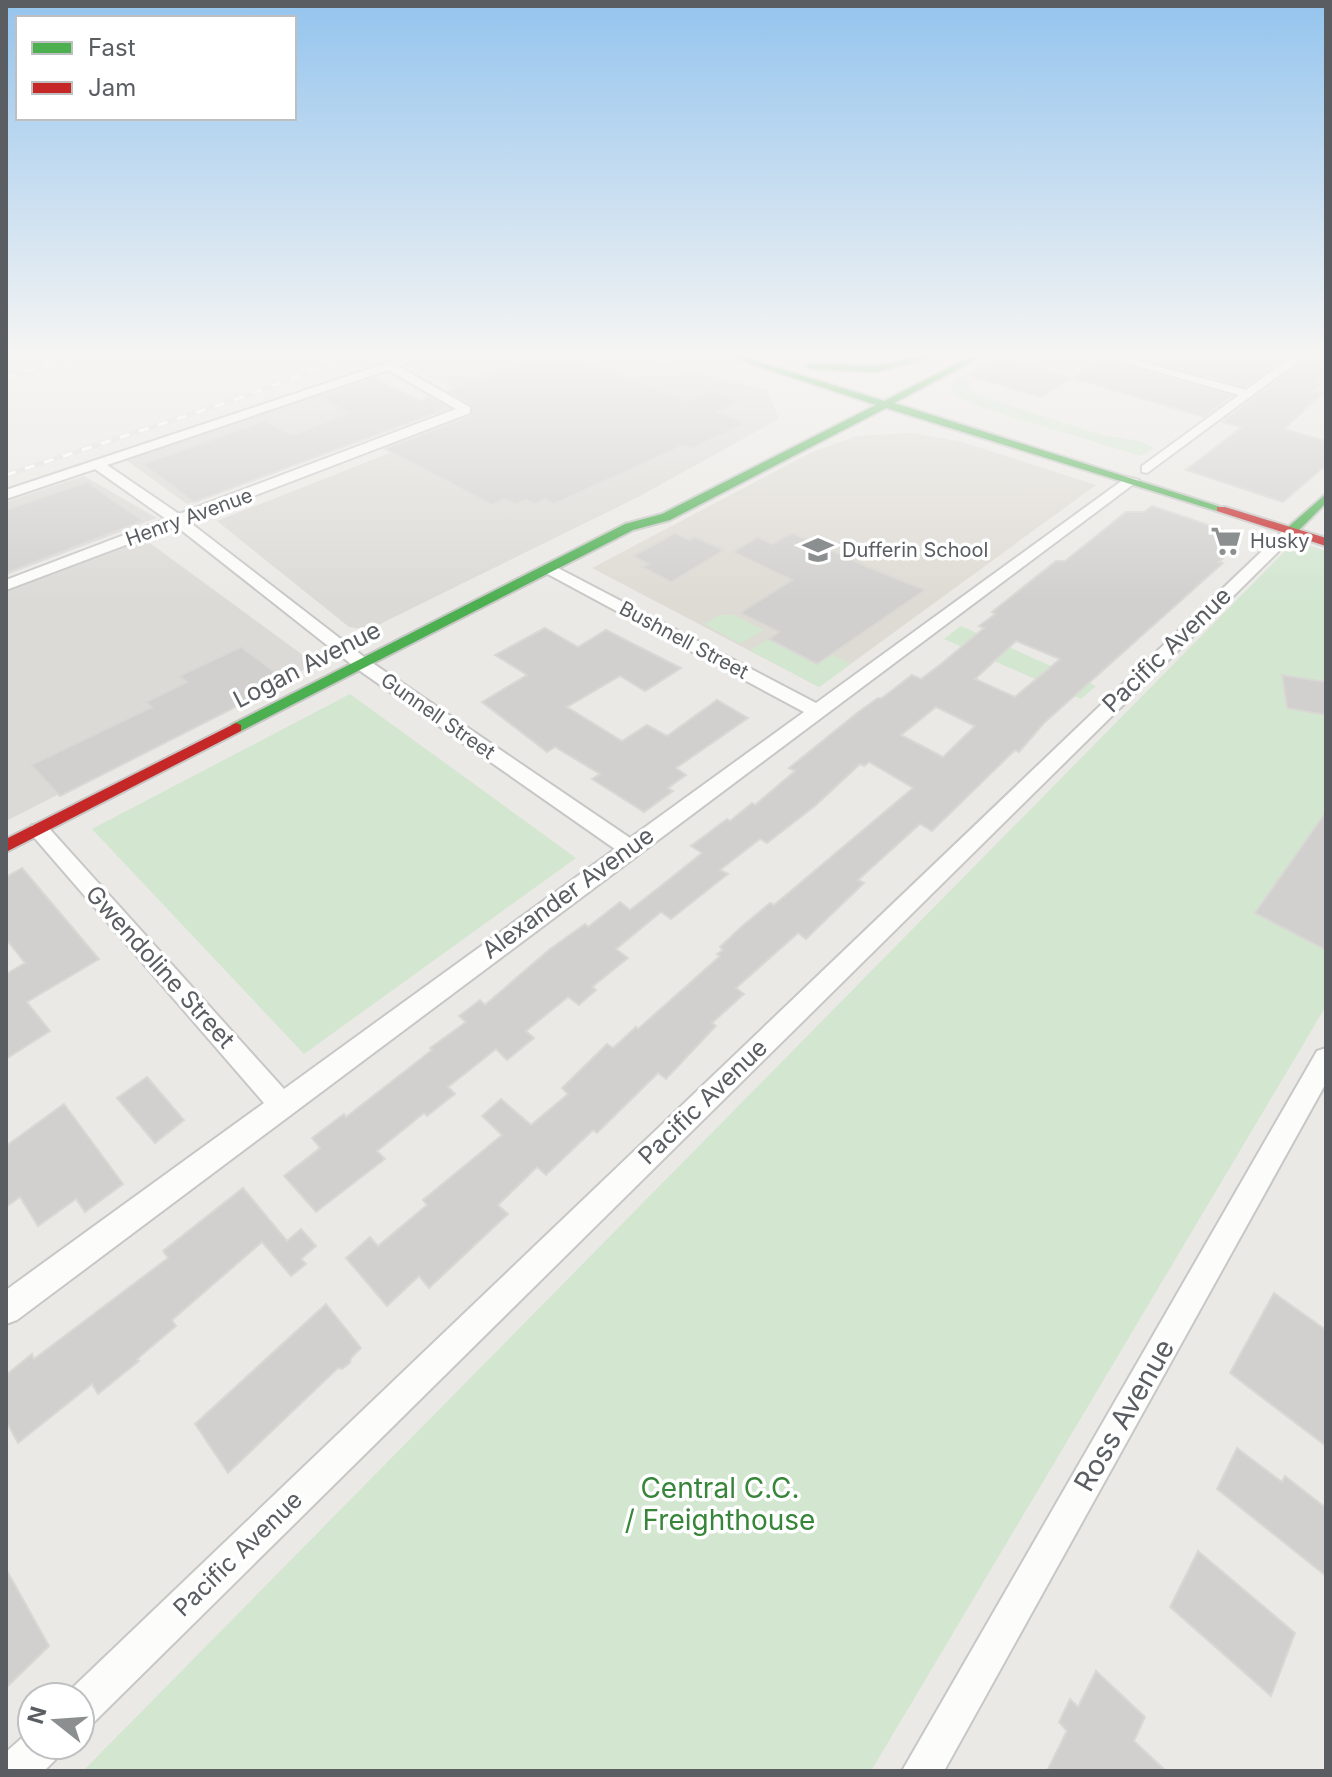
<svg xmlns="http://www.w3.org/2000/svg" width="1332" height="1777" font-family="Inter,sans-serif">
	<style>
		.industrial { fill: #dbdad6 }
		.education { fill: #dedbd4 }
		.green { fill: #d2e6d0 }
		.building { fill: #d1d0ce; stroke: #d9d8d4; stroke-width: 2; fill-rule: evenodd }
		.lines { fill: none; stroke-linecap: round; stroke-linejoin: round }
		.street-casing { stroke: #c7c7c7; stroke-width: 4 }
		.fast-casing { stroke: #c5c6c5; stroke-width: 4 }
		.jam-casing { stroke: #c5c6c5; stroke-width: 4 }
		.street { fill: #fcfcfb; fill-rule: evenodd }
		.fast { fill: #4caf50; fill-rule: evenodd }
		.jam { fill: #c62828; fill-rule: evenodd }
		.rail-casing { stroke: #e2e1e1; stroke-width: 5 }
		.rail { stroke: #fff; stroke-width: 3; stroke-dasharray: 10; stroke-linecap: butt }
		.labels { text-anchor: middle; stroke-width: 7; stroke-linejoin: round; paint-order: stroke }
		.far-street-label { font-size: 20px; fill: #5a5e62; stroke: #fff }
		.far-poi-label { font-size: 20px; fill: #5a5e62; stroke: #fff; text-anchor: start }
		.street-label { font-size: 24px; fill: #5a5e62; stroke: #fff }
		.near-street-label { font-size: 28px; fill: #5a5e62; stroke: #fff }
		.near-park-label { font-size: 28px; fill: #368539; stroke: #fff }
	</style>
	<rect width="100%" height="100%" fill="#eae9e5"/>
	<g class="industrial">
		<path d="M445 354H624L767 390 779 419 640 496 368 630 349 627 217 521 501 409 417 371 428 359Z"/>
		<path d="M374 377 443 410 187 504 126 460Z"/>
		<path d="M84 476 157 518 6 575V502Z"/>
		<path d="M143 538 315 664 6 821V590Z"/>
	</g>
	<path class="education" d="M911 433 962 442 1096 485 819 687 592 568 812 452 857 436Z"/>
	<g class="green">
		<path d="M796 354H919C879 372 837 364 796 354Z"/>
		<path d="M959 376 970 380 968 387 976 395 1102 435 1139 441 1154 448 1141 456 983 408 953 394 950 384Z"/>
		<path d="M1295 541 1326 551V1006L871 1771H83Z"/>
		<path d="M720 615H734L764 630 740 644 704 624Z"/>
		<path d="M961 626 1096 686 1081 699 944 639Z"/>
		<path d="M769 639 817 664 831 654 851 664 819 687 749 650Z"/>
		<path d="M350 694 576 858 304 1054 92 829Z"/>
	</g>
	<g class="building">
		<path d="M550 354H561L687 401 710 391 740 401 717 412 746 423 691 449 684 445 554 504 545 499 535 504 526 500 516 504 505 499 492 505 385 449 472 415 471 404 447 391Z"/>
		<path d="M1121 354H1290L1245 387Z"/>
		<path d="M1311 354H1326V374L1315 382 1322 384 1313 391 1323 393 1284 429 1326 441V465L1283 502 1186 470 1242 427 1222 422Z"/>
		<path d="M998 357 1071 378 1041 397 966 375Z"/>
		<path d="M1102 359 1232 396 1204 417 1072 378Z"/>
		<path d="M374 379 420 401 429 397 449 408 194 502 143 464 265 421 293 435 348 413 320 397Z"/>
		<path d="M87 482 143 521 6 573V510Z"/>
		<path d="M1152 506 1241 536 1226 549 1231 551 1219 562 1223 563 1044 723 1019 752 1015 750 932 831 920 824 858 880 864 883 806 939 798 933 736 988 744 994 712 1023 716 1026 666 1079 658 1073 597 1133 593 1130 546 1175 537 1167 498 1205 508 1214 429 1288 419 1276 387 1306 346 1258 370 1237 378 1246 427 1205 423 1200 502 1135 482 1116 501 1099 531 1125 568 1094 562 1088 607 1044 613 1048 636 1027 638 1029 720 956 717 954 723 950 720 947 741 927 770 903 774 905 913 788 869 762 864 766 860 764 815 806 767 843 760 839 720 870 728 874 671 919 661 912 616 949 628 958 592 987 596 990 579 1005 568 997 526 1031 534 1038 507 1060 496 1049 448 1087 455 1094 427 1116 424 1113 377 1151 385 1159 316 1212 284 1176 320 1148 312 1138 344 1114 346 1117 432 1050 430 1048 466 1022 459 1016 480 1000 485 1005 550 949 585 924 588 927 620 902 630 910 662 885 702 853 691 846 727 819 730 821 752 803 755 805 795 771 789 768 857 713 878 698H882L912 675 921 679 941 664 984 628 979 626 995 614 992 612 1056 561H1065L1126 512H1144ZM1016 641 1060 659 1015 697 975 679ZM936 707 975 726 943 757 901 735Z"/>
		<path d="M675 533 689 540 695 537 724 550 671 582 642 567 648 564 633 556Z"/>
		<path d="M792 533 873 569 925 590 817 664 769 639 779 632 740 613 792 580 733 552 758 537 772 544Z"/>
		<path d="M545 628 578 647 606 630 681 668 645 691 620 676 567 707 622 741 647 725 667 736 717 700 748 718 676 768 686 775 668 788 673 791 644 812 592 779 600 774 555 747 547 752 482 702 527 675 495 655Z"/>
		<path d="M241 647 287 681 60 796 31 765 152 707 146 702 187 682 179 676Z"/>
		<path d="M1282 675 1326 682V715L1287 708Z"/>
		<path d="M1326 812V950L1255 913Z"/>
		<path d="M22 868 99 959 27 1002 50 1031 6 1059V974L25 963 6 939V877Z"/>
		<path d="M147 1077 184 1120 155 1143 117 1098Z"/>
		<path d="M64 1104 123 1184 85 1212 76 1199 38 1226 20 1197 6 1207V1146Z"/>
		<path d="M243 1188 287 1241 301 1229 316 1246 301 1259 306 1264 291 1276 262 1242 172 1320 176 1326 137 1359 139 1361 98 1394 92 1384 18 1443 6 1421V1375L32 1354 34 1359 168 1258 163 1251Z"/>
		<path d="M1274 1293 1326 1330V1446L1230 1373Z"/>
		<path d="M326 1304 361 1348 351 1358 350 1363 342 1369 338 1368 228 1473 195 1424Z"/>
		<path d="M1237 1448 1282 1482 1285 1476 1326 1508V1576L1217 1489Z"/>
		<path d="M1198 1551 1295 1633 1271 1696 1170 1607Z"/>
		<path d="M6 1569 49 1646 6 1688Z"/>
		<path d="M1096 1671 1145 1717 1134 1741 1166 1771H1047L1067 1731 1059 1722 1070 1699 1078 1707Z"/>
	</g>
	<g class="lines">
		<g class="street-casing">
			<g id="street">
				<path d="M414 354H430L398 366 470 407V413L188 521 368 660 630 838 804 712 544 572V566H554L816 703 1127 477 1139 480 17 1320 6 1324V1290L264 1103 32 835 29 830 32 825H46L284 1089 615 849 356 668 176 526 6 590V580L166 519 95 469 6 499V490ZM388 370 456 409 179 514 107 465Z"/>
				<path d="M1095 354H1111L1246 390 1295 354H1308L1147 473 1142 472V466L1239 395Z"/>
				<path d="M1291 527 1296 528V534L94 1722 80 1727V1697H65L66 1694 1286 528Z"/>
				<path d="M1326 1048V1083L944 1771H902L1317 1051Z"/>
				<path d="M32 1729V1745H62L56 1759 44 1771H6V1752Z"/>
			</g>
		</g>
		<g class="fast-casing">
			<g id="fast">
				<path d="M721 354H733L884 401 976 354H986L894 403 1227 509 1217 511 886 408 670 520 633 530 241 731H231V725L625 524 662 514 876 405Z"/>
				<path d="M931 354H946L876 372 811 369 806 366 811 363 876 366Z"/>
				<path d="M1326 494V503L1295 534H1287V528Z"/>
			</g>
		</g>
		<g class="jam-casing">
			<g id="jam">
				<path d="M1217 507H1225L1326 538V546L1217 511Z"/>
				<path d="M236 723 241 725V731L6 852V839Z"/>
			</g>
		</g>
		<use href="#street" class="street"/>
		<use href="#fast" class="fast"/>
		<use href="#jam" class="jam"/>
		<g class="rail-casing">
			<g id="rail">
				<path d="M6 377 89 354"/>
				<path d="M6 475 237 399 358 354"/>
			</g>
		</g>
		<use href="#rail" class="rail"/>
	</g>
	<linearGradient id="sky" x2="0" y2="1"><stop stop-color="#94c4ee"/><stop offset="0.59" stop-color="#f6f5f3"/><stop offset="1" stop-color="#f6f5f3" stop-opacity="0"/></linearGradient>
	<rect width="1332" height="602" fill="url(#sky)"/>
	<defs>
		<g id="supermarket-bare" transform="scale(2.4)"><path d="M-6-5.5h2.5l.6 2H6L4.5 2H-2.5L-4.4-4H-6ZM-1.5 3.2a1.3 1.3 0 1 0 .1 0ZM3 3.2a1.3 1.3 0 1 0 .1 0Z" fill="#8c8f90" stroke="#fff" stroke-width="2.5" paint-order="stroke"/></g>
		<g id="school-bare" transform="scale(2.4)"><path d="M0-5L7-2L0 1L-7-2ZM-4 1L0 2.5L4 1V4Q0 6-4 4Z" fill="#8c8f90" stroke="#fff" stroke-width="2.5" paint-order="stroke"/></g>
	</defs>
	<g fill-rule="evenodd">
		<use href="#supermarket-bare" x="1226" y="541"/>
		<use href="#school-bare" x="818" y="550"/>
	</g>
	<g class="labels">
		<g class="far-street-label">
			<text transform="translate(189 517) rotate(-20)" y="7">Henry Avenue</text>
			<text transform="translate(684 640) rotate(28)" y="7">Bushnell Street</text>
			<text transform="translate(438 716) rotate(35)" y="7">Gunnell Street</text>
		</g>
		<g class="far-poi-label">
			<text x="1250" y="548">Husky</text>
			<text x="842" y="557">Dufferin School</text>
		</g>
		<g class="street-label">
			<text transform="translate(1167 650) rotate(-44)" y="8">Pacific Avenue</text>
			<text transform="translate(307 665) rotate(-27)" y="8">Logan Avenue</text>
			<text transform="translate(568 893) rotate(-36)" y="8">Alexander Avenue</text>
			<text transform="translate(160 967) rotate(48)" y="8">Gwendoline Street</text>
			<text transform="translate(703 1102) rotate(-44)" y="8">Pacific Avenue</text>
			<text transform="translate(238 1554) rotate(-44)" y="8">Pacific Avenue</text>
		</g>
		<g class="near-street-label">
			<text transform="translate(1124 1415) rotate(-60)" y="10">Ross Avenue</text>
		</g>
		<g class="near-park-label">
			<text x="720" y="1498">Central C.C.<tspan x="720" dy="32">/ Freighthouse</tspan></text>
		</g>
	</g>
	<rect width="1332" height="1777" fill="none" stroke="#5a5e62" stroke-width="16"/>
	<rect x="16" y="16" width="280" height="104" fill="#ffffff" stroke="#bdbfc0" stroke-width="2"/>
	<rect x="32" y="42" width="40" height="12" fill="#4caf50" stroke="#bdbfc0" stroke-width="2"/>
	<text x="88" y="56" font-size="24" fill="#5a5e62">Fast</text>
	<rect x="32" y="82" width="40" height="12" fill="#c62828" stroke="#bdbfc0" stroke-width="2"/>
	<text x="88" y="96" font-size="24" fill="#5a5e62">Jam</text>
	<g transform="translate(56 1721) rotate(287)"><circle r="38" fill="#ffffff" stroke="#bdbfc0" stroke-width="2"/>
	<path d="M0-6L14 30L0 20L-14 30Z" fill="#8c8f90"/>
	<text y="-12" font-size="22" font-weight="bold" text-anchor="middle" fill="#5a5e62">N</text>
	</g>
</svg>
